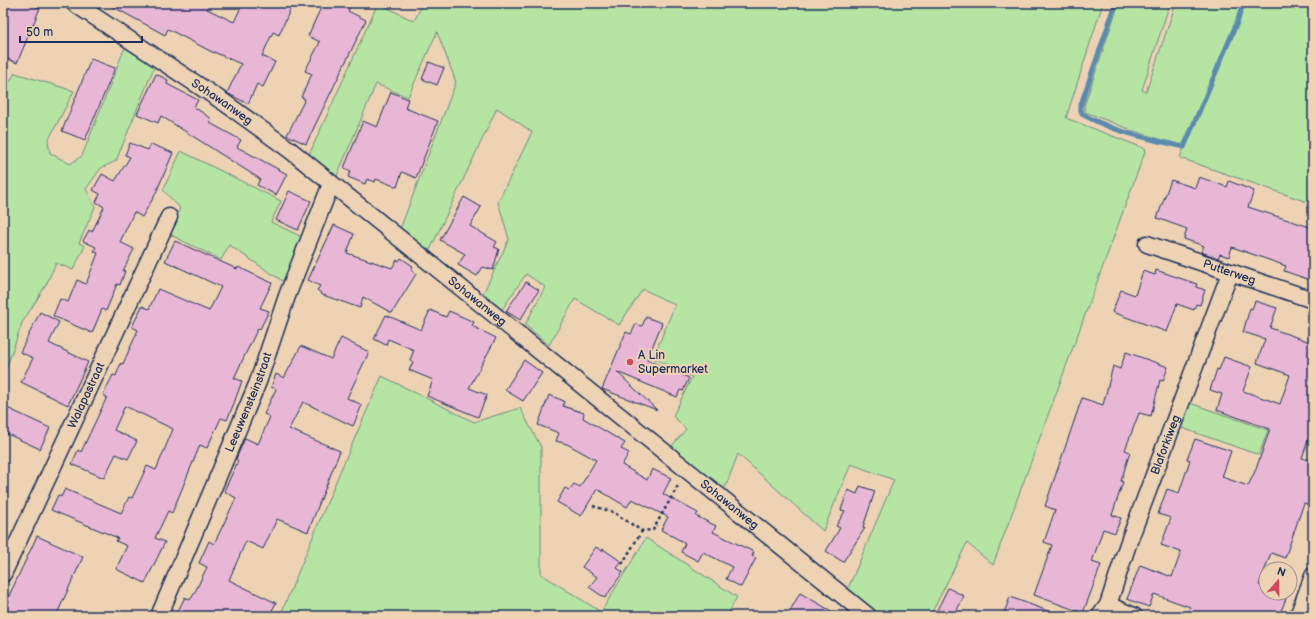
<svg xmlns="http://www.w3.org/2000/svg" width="1316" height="619" font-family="'Balsamiq Sans',sans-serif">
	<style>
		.green { fill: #b6e4a3; stroke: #688a80 }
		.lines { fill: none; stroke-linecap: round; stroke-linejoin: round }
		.stream { stroke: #5a8baf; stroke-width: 5 }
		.building { fill: #e8b7d6; stroke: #1b2f5e }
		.minor-casing { stroke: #1b2f5e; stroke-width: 19 }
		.path { stroke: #1b2f5e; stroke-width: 2.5; stroke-dasharray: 3 3; stroke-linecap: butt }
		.minor { stroke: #edd3b4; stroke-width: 16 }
		.poi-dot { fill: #d1495b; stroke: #edd3b4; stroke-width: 1.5 }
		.labels { text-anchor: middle; stroke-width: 4; stroke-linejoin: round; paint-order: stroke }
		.street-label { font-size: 12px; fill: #1b2f5e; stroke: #edd3b4 }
		.poi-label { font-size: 12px; fill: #1b2f5e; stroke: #edd3b4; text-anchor: start }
	</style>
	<rect width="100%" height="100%" fill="#edd3b4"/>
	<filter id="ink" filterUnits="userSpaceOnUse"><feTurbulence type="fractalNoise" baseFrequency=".025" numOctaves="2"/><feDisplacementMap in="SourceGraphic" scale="8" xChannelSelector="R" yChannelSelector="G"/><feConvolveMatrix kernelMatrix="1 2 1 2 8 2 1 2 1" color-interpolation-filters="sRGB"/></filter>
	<g filter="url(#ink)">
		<g class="green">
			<path d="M378 3 414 21 423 3H1103L1066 118 1146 149 993 565 967 543 930 616H879L847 591 894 480 851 464 823 531 738 454 724 491 671 447 686 429 673 416 692 377 653 358 675 305 643 289 619 325 575 299 549 345 525 325 545 287 526 274 501 311 482 296 509 239 498 202 532 132 497 108 429 252 400 229 456 82 437 32 408 97 376 84 336 178 308 157Z"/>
			<path d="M1119 3H1170L1142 90 1146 92 1176 3H1313V204L1180 158 1184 147 1134 131 1085 112 1084 106Z"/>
			<path d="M125 47 155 65 116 161 101 168 86 189 95 207 79 243 85 246 73 270 56 263 46 285 22 323 3 378V93L15 73 74 91 48 141 50 153 70 164 82 156Z"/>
			<path d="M181 151 281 201 271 222 302 237 284 282 229 245 221 260 169 234 180 208 163 190Z"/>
			<path d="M382 376 474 422 520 408 541 447V574L601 612 646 538 737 597 727 616H280L339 474Z"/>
			<path d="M1187 402 1268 430 1259 455 1179 427Z"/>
		</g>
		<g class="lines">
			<path class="stream" d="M1116 3 1080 107 1082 114C1113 132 1150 139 1184 147L1238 20 1243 3"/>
		</g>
		<g class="building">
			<path d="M3 3H27L40 8 17 63 3 57Z"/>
			<path d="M106 3H210L207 9 234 22 243 3H293L279 35 273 32 262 56 275 62 263 87 257 84 248 104 227 93 241 64 214 52V53L168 29 165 35Z"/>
			<path d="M323 3H352L348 11 366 20 306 144 287 135 305 99 301 97 312 74 305 71 320 42 308 36Z"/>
			<path d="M91 59 115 68 85 140 62 131Z"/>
			<path d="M429 62 444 68 437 85 422 79Z"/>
			<path d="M156 74 168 80 167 84 198 100 194 107 212 119 210 123 241 140 237 147 287 174 276 195 257 185 260 179 161 116 158 123 137 114Z"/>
			<path d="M391 92 408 99 405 108 438 121 416 178 402 172 397 187 376 179 375 182 367 179 365 184 348 177 351 171 344 168 363 121 377 127Z"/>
			<path d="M130 143 148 150 151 144 173 153 155 195 142 217 134 212 120 242 134 249 123 271H125L120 285 117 284 106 311 102 309 92 333 53 316 60 299 68 302 77 280 86 284 98 253 94 251 96 247 83 241 89 230 92 232 104 207 96 202 100 194 93 190 102 174 115 181 130 157 125 155Z"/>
			<path d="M1199 177 1227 187 1229 181 1254 191 1248 207 1313 228V281L1284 271 1286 266 1232 247 1229 257 1220 254 1218 258 1201 252 1204 246 1184 239 1187 229 1157 218 1171 180 1195 188Z"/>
			<path d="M289 191 311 201 298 230 276 220Z"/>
			<path d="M464 197 481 207 470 226 497 242 494 247 499 249 493 270 483 267 477 276 458 265 465 254 440 240Z"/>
			<path d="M334 225 354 234 347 253 392 268 397 260 399 261 401 258 413 266 411 270 416 274 392 313 363 297 360 308 320 294 321 293 317 290 320 286 308 280Z"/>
			<path d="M175 241 237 269 238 267 272 283 260 308 269 311 260 329 258 328 234 378 242 381 234 403 227 420 221 418 207 448 200 445 172 513 168 511 155 538 165 542 145 583 116 569 127 546 116 541 118 538 51 510 58 495 61 497 65 489 121 513 129 497 132 498 147 466 156 470 173 429 125 406 114 430 137 441 128 459 116 454 104 478 72 464 78 450 81 452 107 397 103 395 113 375 116 376 121 363 123 364 138 330 132 327 142 306 149 309 158 289 209 311 221 287 165 261Z"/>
			<path d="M1156 270 1197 284 1196 287 1205 290 1200 305 1196 304 1194 310 1177 304 1167 332 1112 312 1121 290 1135 295 1143 271 1155 275Z"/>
			<path d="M526 282 539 290 520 320 506 311Z"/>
			<path d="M1255 301 1277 308 1270 328 1313 343V426L1302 458 1313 461V507L1304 503 1285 558 1271 553 1259 585 1266 587V593H1280L1287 596 1279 616H1186L1190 607 1154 594 1149 607 1127 599 1140 565 1172 577 1181 552 1161 545 1171 518 1158 514 1167 489 1179 493 1190 460 1187 459 1195 439 1231 451 1222 477 1248 486 1256 469 1270 429 1217 410 1222 394 1210 390 1217 369 1219 370 1224 357 1252 367 1243 391 1280 404 1290 375 1257 363 1265 339 1243 332 1250 308 1252 309Z"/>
			<path d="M430 310 446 317 449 311 474 322 472 326 496 338 469 388 487 395 478 417 427 396 433 380 409 370 413 362 410 360 414 350 388 339 386 345 374 339 386 315 421 330Z"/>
			<path d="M40 312 59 322 49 343 88 362 68 405 21 382 33 358 20 352Z"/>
			<path d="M646 317 662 323 647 360 689 378 683 391 680 390 677 397 617 372 657 410 602 389 626 332 631 334 636 324 642 326Z"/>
			<path d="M341 338 369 352 347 398 362 405 353 426 303 402 289 429 340 451 308 532 277 519 263 549 246 541 229 580 276 603 269 616H188L178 611 185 597 190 600 194 594 207 567 199 563 209 541 214 544 236 498 224 491 238 461 236 459 245 438 258 444 270 417 264 414 276 389 271 387 276 374 284 378 301 346 331 359Z"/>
			<path d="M1126 352 1168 367 1163 381 1160 380 1151 416 1139 413 1125 450 1130 452 1121 481 1123 482 1112 515 1121 518 1115 533 1103 529 1092 562 1101 565 1083 613 1034 595 1052 545 1044 542 1055 510 1045 506 1082 398 1103 405 1113 366 1120 369Z"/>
			<path d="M524 360 542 373 523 401 505 390Z"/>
			<path d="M549 395 564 401 563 406 584 413 583 418 625 443 621 449 629 453 622 465 647 480 652 469 671 478 663 494 698 513 696 516 716 526 713 532 754 552 752 556 756 558 741 587 726 579 732 567 703 552 698 561 681 552 685 543 661 530 668 517 632 499 627 507 597 489 581 516 557 502 565 488 569 490 574 484 580 487 596 460 567 444 556 441 559 433 538 425Z"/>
			<path d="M3 406 50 428 40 449 3 432Z"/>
			<path d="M860 486 875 491 863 527 865 528 843 562 826 551 840 528 836 526 845 511 841 510 848 490 857 494Z"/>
			<path d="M37 536 83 557 56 616H3L9 601 7 600Z"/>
			<path d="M596 547 602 551 603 549 622 562 617 568 623 572 605 598 589 587 597 577 582 567Z"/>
			<path d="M948 588 964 596 954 616H934Z"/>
			<path d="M800 593 840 616H787Z"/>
			<path d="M1010 597 1059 615 1058 616H1003Z"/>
		</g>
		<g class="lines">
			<g class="minor-casing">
				<g id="minor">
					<path id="s1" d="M74 3 225 103 290 150 868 616"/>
					<path id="s2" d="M1147 244 1313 300"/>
					<path id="s3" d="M3 574 169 217"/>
					<path d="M1108 605 1134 616"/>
					<path id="s4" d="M159 616 258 382 287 296 331 184"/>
					<path id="s5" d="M1100 616 1108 605 1128 544 1230 273"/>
					<path d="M1298 616 1313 576"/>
				</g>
			</g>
			<g class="path">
				<path d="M593 506 613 512 642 531 653 530 679 484"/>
				<path d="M622 564 642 531"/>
			</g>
			<use href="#minor" class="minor"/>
		</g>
	</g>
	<circle class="poi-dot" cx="630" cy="362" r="4"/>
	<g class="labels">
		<g class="street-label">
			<text dy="4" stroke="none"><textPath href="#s1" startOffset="178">Sohawanweg</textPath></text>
			<text dy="4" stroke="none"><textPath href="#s2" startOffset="87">Putterweg</textPath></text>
			<text dy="4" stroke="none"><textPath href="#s1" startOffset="502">Sohawanweg</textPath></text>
			<text dy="4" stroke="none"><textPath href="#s3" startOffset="197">Walapastraat</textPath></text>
			<text dy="4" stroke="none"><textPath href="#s4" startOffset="232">Leeuwensteinstraat</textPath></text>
			<text dy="4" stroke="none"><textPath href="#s5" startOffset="184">Blaforkiweg</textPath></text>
			<text dy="4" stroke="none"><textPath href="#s1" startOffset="826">Sohawanweg</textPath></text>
		</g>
		<g class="poi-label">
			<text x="638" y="359">A Lin<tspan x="638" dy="14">Supermarket</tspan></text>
		</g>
	</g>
	<rect width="1316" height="619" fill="none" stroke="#edd3b4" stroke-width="16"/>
	<rect x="8" y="8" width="1300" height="603" fill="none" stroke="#1b2f5e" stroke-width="1.5" filter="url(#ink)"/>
	<g transform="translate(1278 581) rotate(20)"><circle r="19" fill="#edd3b4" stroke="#999192"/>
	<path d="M0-3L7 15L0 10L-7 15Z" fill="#d1495b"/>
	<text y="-6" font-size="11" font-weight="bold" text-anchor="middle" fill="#1b2f5e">N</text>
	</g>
	<path d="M20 36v6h122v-6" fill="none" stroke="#1b2f5e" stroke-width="2"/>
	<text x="26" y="36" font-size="12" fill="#1b2f5e" stroke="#edd3b4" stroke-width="3" paint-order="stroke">50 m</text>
</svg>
